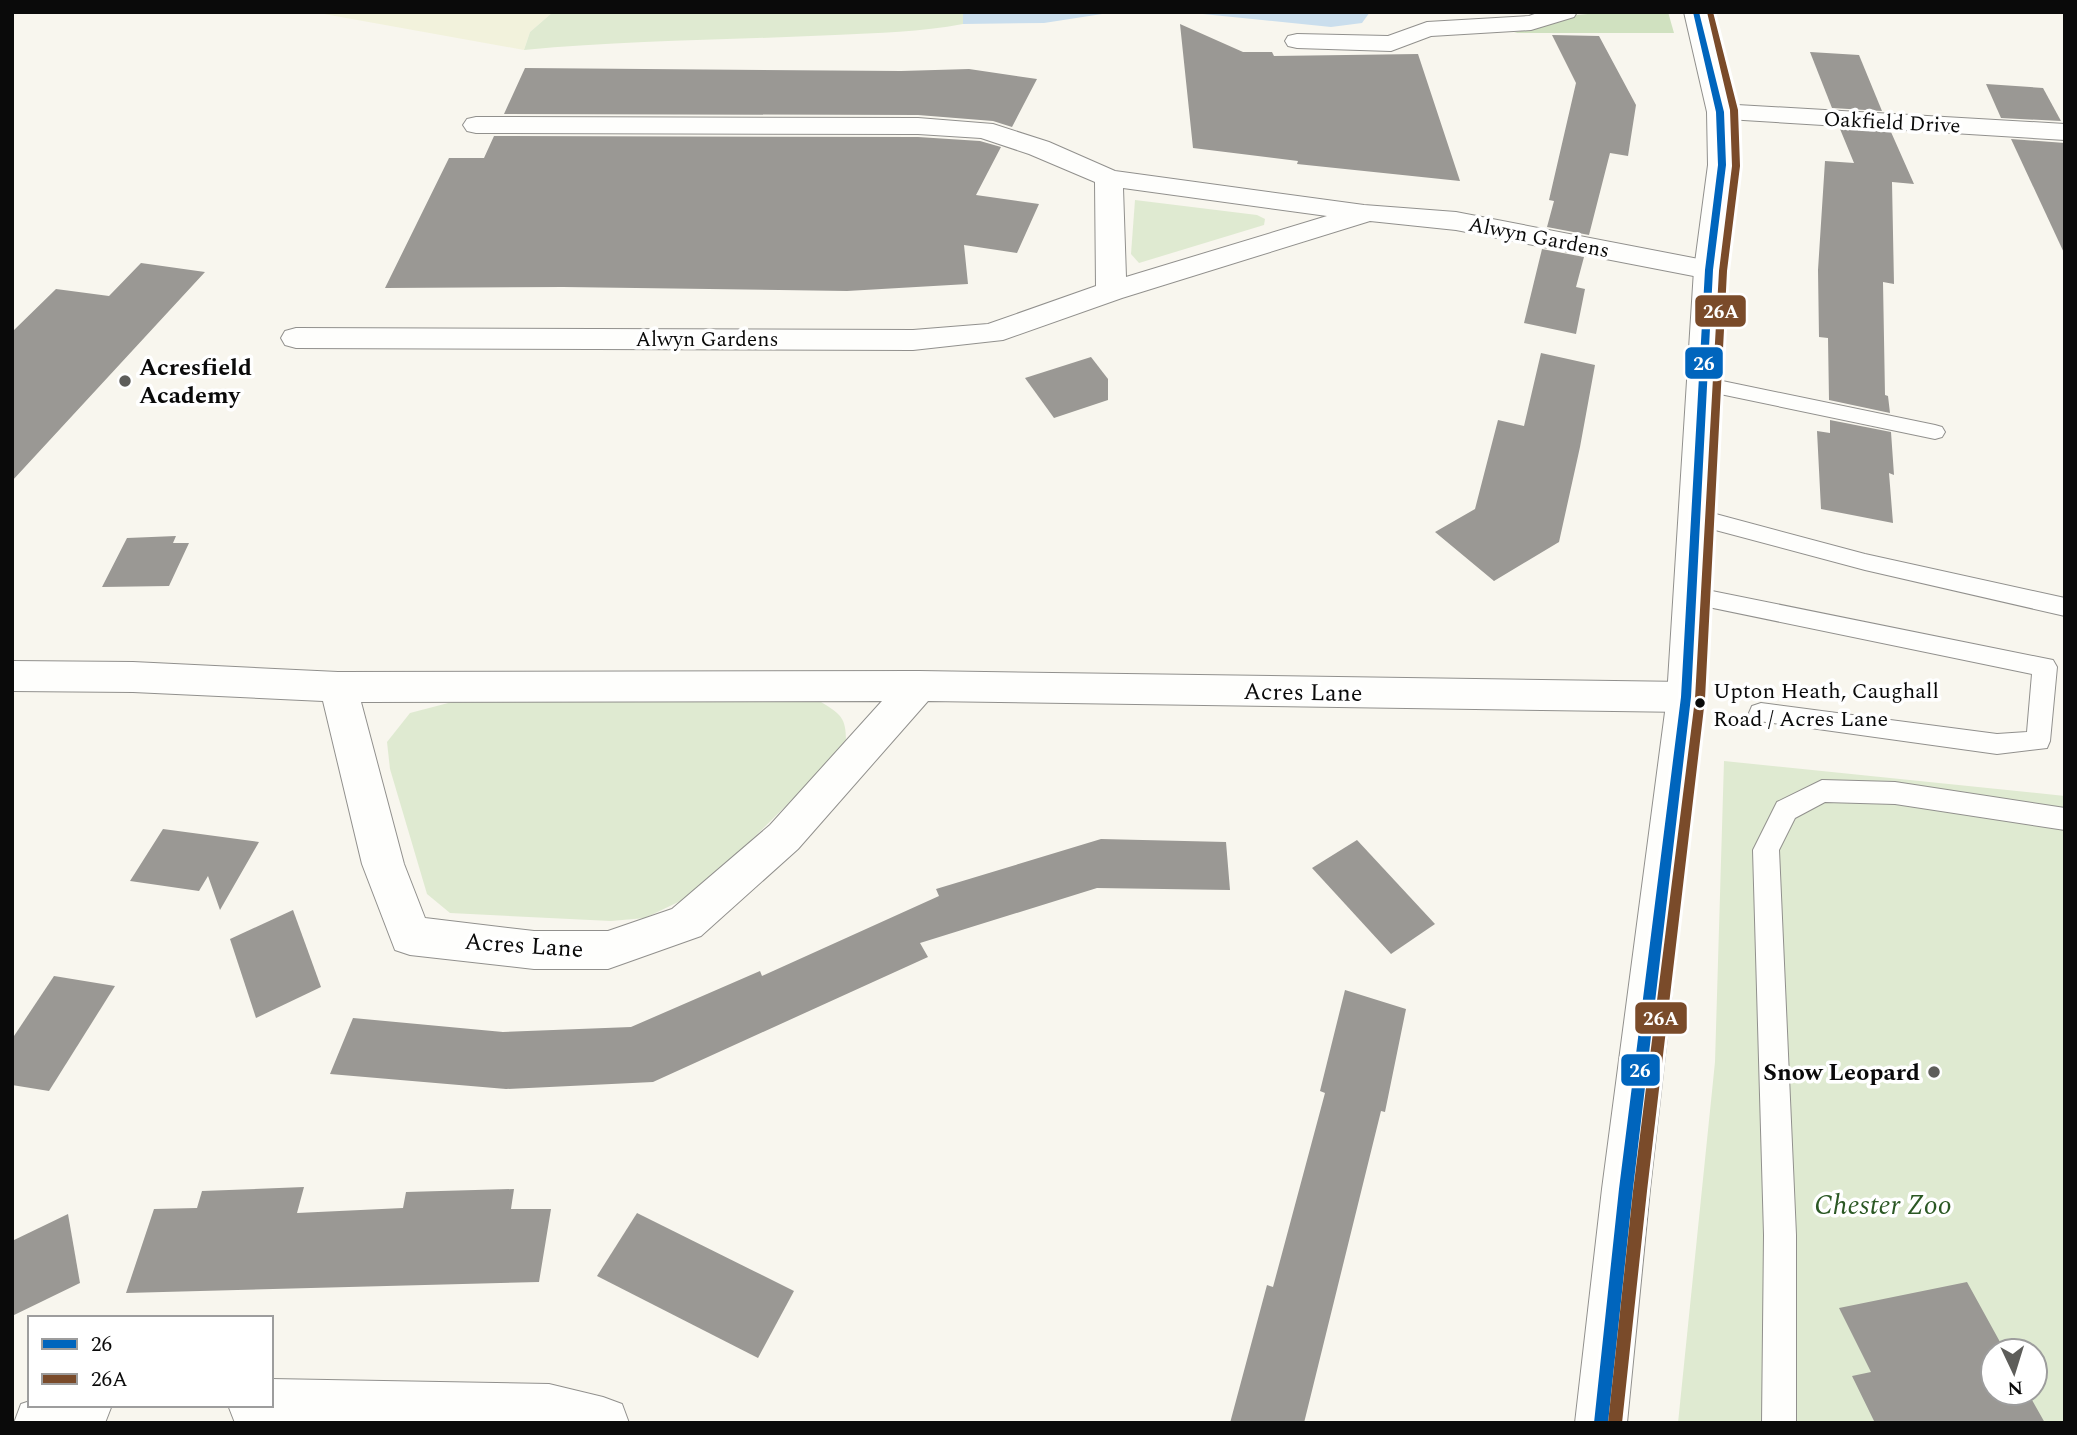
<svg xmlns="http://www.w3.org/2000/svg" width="2077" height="1435" font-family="Spectral,serif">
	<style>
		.farmland { fill: #f2f2dc }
		.green { fill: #dfead1; fill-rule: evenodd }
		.forest { fill: #d0e1c0 }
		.water { fill: #cadeed }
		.building { fill: #9a9894 }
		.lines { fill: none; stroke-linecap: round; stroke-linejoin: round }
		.service-casing { stroke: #91908d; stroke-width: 2 }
		.minor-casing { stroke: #91908d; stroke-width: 2 }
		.tertiary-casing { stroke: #91908d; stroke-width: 2 }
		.service { fill: #fefefc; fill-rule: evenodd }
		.minor { fill: #fefefc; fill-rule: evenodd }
		.tertiary { fill: #fefefc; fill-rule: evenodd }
		.bus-1-casing { stroke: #fff; stroke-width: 6 }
		.bus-2-casing { stroke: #fff; stroke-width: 6 }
		.bus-1 { fill: #0065bd; fill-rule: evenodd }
		.bus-2 { fill: #7a4b2a; fill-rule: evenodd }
		.poi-dot { fill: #5d5d5a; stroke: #fff; stroke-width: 2.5 }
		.bus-dot { fill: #0a0a0a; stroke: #fff; stroke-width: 2.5 }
		.labels { text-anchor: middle; stroke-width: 7; stroke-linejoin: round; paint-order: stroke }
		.far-street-label { font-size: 21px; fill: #0a0a0a; stroke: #fff }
		.bus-label { font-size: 22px; fill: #0a0a0a; stroke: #fff; text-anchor: start }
		.poi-label { font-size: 24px; font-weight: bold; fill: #0a0a0a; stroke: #fff; text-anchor: start }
		.street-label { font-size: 24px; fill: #0a0a0a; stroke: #fff }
		.near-park-label { font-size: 28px; font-style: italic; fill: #2b5824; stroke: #fff }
		.line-badge { stroke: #fff; stroke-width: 2.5 }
		.badge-label { font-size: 19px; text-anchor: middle; font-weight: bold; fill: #fff }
	</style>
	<rect width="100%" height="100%" fill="#f8f6ee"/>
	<path class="farmland" d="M313 12H553L530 32 524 50Z"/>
	<g class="green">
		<path d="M553 12H963V24C921 32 878 33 835 35 731 40 628 40 524 50L530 32Z"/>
		<path d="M1135 200 1257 215 1265 219 1264 225 1139 263 1131 254Z"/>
		<path d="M452 702H821C844 716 846 719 846 746L699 892 645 918 611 921 450 913 427 894 390 769 387 742 410 713Z"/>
		<path d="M1724 761 2065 796V1423H1678L1715 1062ZM1993 1351H2035V1393H1993Z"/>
	</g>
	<path class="forest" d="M1611 12H1668L1674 33H1514L1576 15Z"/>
	<g class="water">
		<path d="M1115 12 1044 23 963 24V12Z"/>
		<path d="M1183 12H1370L1362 23 1331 27Z"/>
	</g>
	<g class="building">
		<path d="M1180 24 1243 52H1272L1274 56 1418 54 1460 181 1297 164 1298 161 1193 148Z"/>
		<path d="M1552 35 1599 36 1636 105 1628 156 1610 153 1589 235 1547 227 1554 201 1549 200 1576 83Z"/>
		<path d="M1810 52 1859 55 1882 111 1832 108Z"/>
		<path d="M525 68 901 71 969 69 1037 79 1012 127 993 121 918 115 504 114Z"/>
		<path d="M1986 84 2043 88 2061 121 2001 118Z"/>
		<path d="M1840 129 1891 132 1914 184 1892 182 1894 284 1883 282 1885 395 1888 396 1890 413 1829 400 1828 338 1819 337 1818 270 1825 161 1854 163Z"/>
		<path d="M494 136 918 137 980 141 1001 147 976 195 1039 204 1017 253 964 245 968 284 847 291 563 287 385 288 449 158H484Z"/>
		<path d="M2011 139 2065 143V255Z"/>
		<path d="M1542 249 1584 257 1576 287 1585 289 1576 334 1524 323Z"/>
		<path d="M141 263 205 272 12 481V332L56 289 109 296Z"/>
		<path d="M1541 353 1595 365 1580 447 1559 542 1494 581 1435 532 1475 509 1498 420 1524 426Z"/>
		<path d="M1091 357 1108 379V400L1054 418 1025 378Z"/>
		<path d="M1830 420 1891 432 1894 475 1889 473 1893 523 1821 509 1817 431 1830 433Z"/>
		<path d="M176 536 173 543H189L169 586 102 587 127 538Z"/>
		<path d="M163 829 259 842 220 910 208 876 199 891 130 881Z"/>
		<path d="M1101 839 1226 842 1230 890 1097 888 920 943 928 957 653 1082 506 1089 330 1074 353 1018 503 1032 631 1027 760 971 762 976 939 896 936 889Z"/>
		<path d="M1357 840 1435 924 1391 954 1312 868Z"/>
		<path d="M293 910 321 987 256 1018 230 939Z"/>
		<path d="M54 976 115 986 49 1091 12 1085V1039Z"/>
		<path d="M1345 990 1406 1009 1385 1112 1381 1111 1304 1423H1230L1267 1285 1273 1287 1325 1093 1320 1091Z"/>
		<path d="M304 1187 297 1213 403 1208 406 1192 514 1189 511 1209H551L539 1282 126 1293 154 1209 197 1208 202 1191Z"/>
		<path d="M637 1213 794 1291 758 1358 597 1276Z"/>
		<path d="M68 1214 80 1283 12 1316V1241Z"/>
		<path d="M1967 1282 2005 1351H1993V1393H2028L2045 1423H1875L1852 1376 1871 1372 1839 1308Z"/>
	</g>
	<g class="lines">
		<g class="service-casing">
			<g id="service">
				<path d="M1703 377 1935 425 1942 427 1945 432 1942 437 1935 439 1696 389 1693 384 1696 379Z"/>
				<path d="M1697 509 1865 554 2065 598V616L1865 570 1689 523 1686 517 1689 511Z"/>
				<path d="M1692 587 2053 660 2057 667 2050 741 2047 748 1997 754 1752 720 1749 713 1752 706 1761 703 1997 734 2027 732 2032 674 1684 602 1681 596 1684 590Z"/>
				<path d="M1822 780 1895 782 2065 808V830L1895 804 1825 802 1795 818 1779 850 1796 1235V1423H1762L1764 1235 1753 850 1777 802Z"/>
			</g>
		</g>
		<g class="minor-casing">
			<g id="minor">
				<path d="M1540 12H1577L1574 17 1531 30 1431 36 1391 51 1297 48 1288 46 1285 41 1288 36 1297 34 1388 36 1427 22 1529 16Z"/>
				<path d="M1720 104 2065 124V140L1711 118 1707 112 1711 106Z"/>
				<path d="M476 117 918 118 993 124 1049 142 1115 171 1364 205 1456 212 1709 261 1719 264 1724 270 1719 276 1709 279 1456 230 1370 221 1122 298 1003 340 913 350 296 348 285 345 281 338 285 331 296 328 913 330 988 324 1096 286 1095 182 1029 154 981 138 918 134 476 133 467 131 463 125 467 119ZM1123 188 1327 216 1126 277Z"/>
				<path d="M12 661 133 662 338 672 919 671 1686 682 1699 686 1705 697 1699 708 1686 712 928 701 798 849 701 936 608 969H534L410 955 395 950 362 864 323 701 133 692 12 691ZM882 701 770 825 672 909 608 931H534L425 918 404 864 361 702Z"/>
				<path d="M271 1379 549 1384 603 1397 622 1404 629 1423H235L228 1405H271Z"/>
				<path d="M30 1401V1405H112L105 1423H14L21 1404Z"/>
			</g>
		</g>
		<g class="tertiary-casing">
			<path id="tertiary" d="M1684 12H1708L1733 112 1736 165 1724 270 1705 697 1650 1189 1627 1423H1575L1602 1189 1667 697 1694 270 1708 165 1707 112Z"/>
		</g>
		<use href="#service" class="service"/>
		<use href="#minor" class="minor"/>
		<use href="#tertiary" class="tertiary"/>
		<g class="bus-1-casing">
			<path id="bus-1" d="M1693 12H1699L1724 112 1726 165 1713 270 1691 697 1633 1189 1608 1423H1594L1619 1189 1681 697 1705 270 1718 165 1716 112Z"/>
		</g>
		<g class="bus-2-casing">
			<path id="bus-2" d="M1707 12H1713L1738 110 1740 166 1727 271 1705 699 1647 1191 1622 1423H1608L1633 1191 1695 699 1719 271 1732 166 1730 110Z"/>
		</g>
		<use href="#bus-1" class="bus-1"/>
		<use href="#bus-2" class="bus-2"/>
	</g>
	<g class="poi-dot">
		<circle cx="125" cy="381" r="7"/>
		<circle cx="1934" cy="1072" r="7"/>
	</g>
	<circle class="bus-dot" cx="1700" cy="703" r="6"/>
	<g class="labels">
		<g class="far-street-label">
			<text transform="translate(1892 122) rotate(3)" y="7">Oakfield Drive</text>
			<text transform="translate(1539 237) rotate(11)" y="7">Alwyn Gardens</text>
			<text x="707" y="346">Alwyn Gardens</text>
		</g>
		<g class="bus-label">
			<text x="1713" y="698">Upton Heath, Caughall<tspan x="1713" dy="28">Road / Acres Lane</tspan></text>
		</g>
		<g class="poi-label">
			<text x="139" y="375">Acresfield<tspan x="139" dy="28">Academy</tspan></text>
			<text x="1920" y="1080" text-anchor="end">Snow Leopard</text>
		</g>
		<g class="street-label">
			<text transform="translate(1303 692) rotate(1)" y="8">Acres Lane</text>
			<text transform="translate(524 945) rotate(4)" y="8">Acres Lane</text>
		</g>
		<g class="near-park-label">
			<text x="1883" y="1214">Chester Zoo</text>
		</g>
	</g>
	<g class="line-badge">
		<rect x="1694" y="294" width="53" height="34" rx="7" fill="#7a4b2a"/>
		<rect x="1684" y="346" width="40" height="34" rx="7" fill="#0065bd"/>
		<rect x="1634" y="1001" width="54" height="34" rx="7" fill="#7a4b2a"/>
		<rect x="1620" y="1053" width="41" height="34" rx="7" fill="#0065bd"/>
	</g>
	<g class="badge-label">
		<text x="1721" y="318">26A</text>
		<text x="1704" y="370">26</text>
		<text x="1661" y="1025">26A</text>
		<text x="1640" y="1077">26</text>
	</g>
	<rect width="2077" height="1435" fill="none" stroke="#0a0a0a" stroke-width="28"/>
	<rect x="28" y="1316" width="245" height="91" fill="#ffffff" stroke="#9d9d9d" stroke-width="2"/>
	<rect x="42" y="1339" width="35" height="10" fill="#0065bd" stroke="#9d9d9d" stroke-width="2"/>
	<text x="91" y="1351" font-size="21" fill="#0a0a0a">26</text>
	<rect x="42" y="1374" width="35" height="10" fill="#7a4b2a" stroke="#9d9d9d" stroke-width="2"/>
	<text x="91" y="1386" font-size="21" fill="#0a0a0a">26A</text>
	<g transform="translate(2014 1372) rotate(176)"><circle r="33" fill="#ffffff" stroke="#9d9d9d" stroke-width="2"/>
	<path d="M0-5L12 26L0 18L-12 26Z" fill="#5d5d5a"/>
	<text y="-10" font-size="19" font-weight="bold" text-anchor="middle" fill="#0a0a0a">N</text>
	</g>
</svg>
